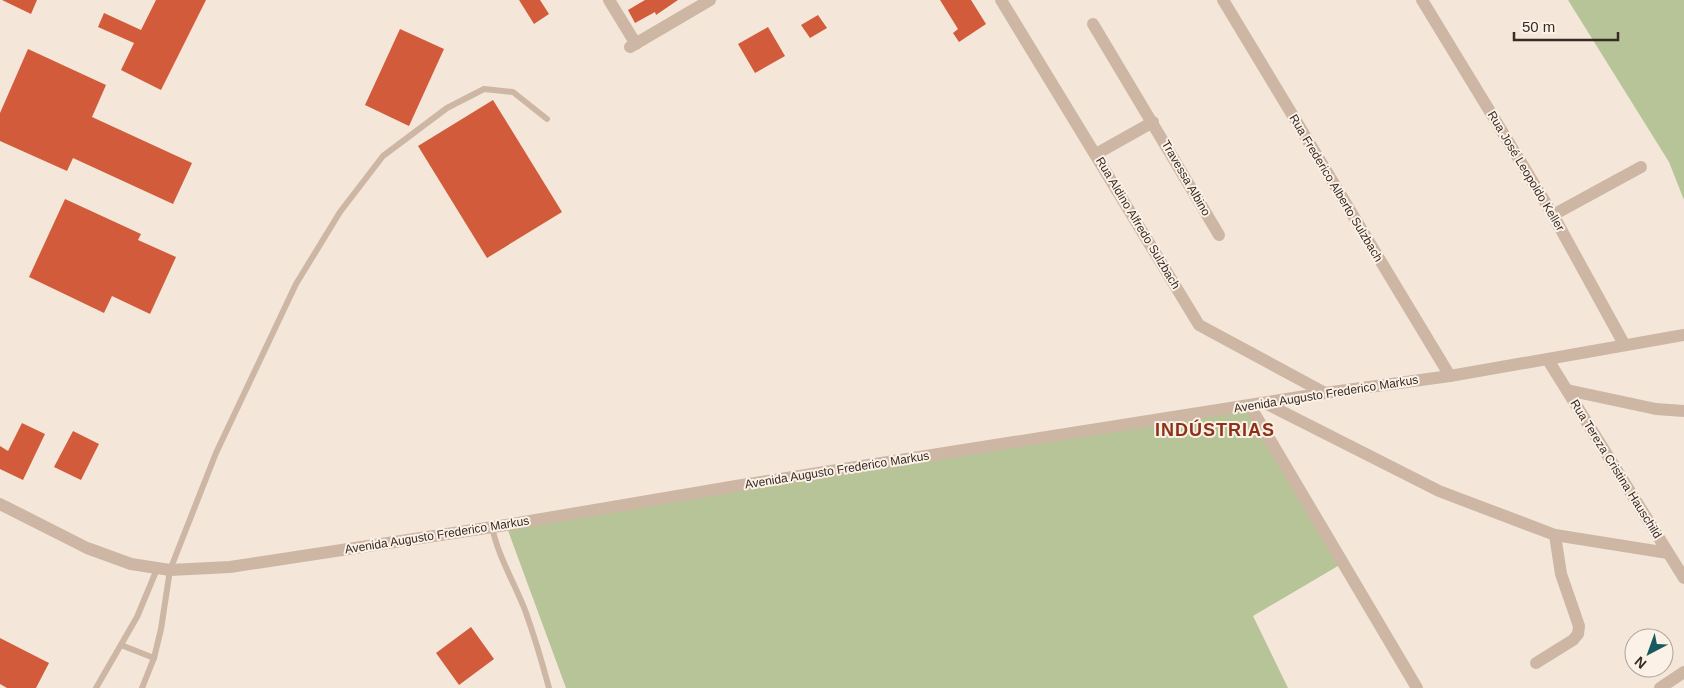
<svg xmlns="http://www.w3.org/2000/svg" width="1684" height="688" font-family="Helvetica,sans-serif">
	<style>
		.green { fill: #b6c498 }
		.building { fill: #d15b3a }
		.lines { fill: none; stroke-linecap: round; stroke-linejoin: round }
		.service { stroke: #cdb6a4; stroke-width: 6 }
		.minor { stroke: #cdb6a4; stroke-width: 12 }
		.tertiary { stroke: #cdb6a4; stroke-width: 12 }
		.labels { text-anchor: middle; stroke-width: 4; stroke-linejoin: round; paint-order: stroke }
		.street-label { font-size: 12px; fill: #382b26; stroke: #fbf1e6 }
		.district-label { font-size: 18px; font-weight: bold; letter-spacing: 1px; fill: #8e3118; stroke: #fbf1e6 }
	</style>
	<rect width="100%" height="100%" fill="#f4e7d9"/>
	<g class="green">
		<path d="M1568 0H1684V200L1669 162Z"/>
		<path d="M1250 406 1343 563 1253 616 1288 688H566L506 525Z"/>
	</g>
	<g class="building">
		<path d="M2 0H37L31 14Z"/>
		<path d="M156 0H206L161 90 121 70 134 43 98 27 104 13 141 30Z"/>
		<path d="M519 0H540L549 14 534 24Z"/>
		<path d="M645 0H678L656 15 655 12 635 23 628 10Z"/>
		<path d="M940 0H971L986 24 959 42 953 33 958 29Z"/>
		<path d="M818 15 827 28 810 38 801 25Z"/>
		<path d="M768 27 785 56 755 73 738 44Z"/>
		<path d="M400 29 444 49 409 126 365 105Z"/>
		<path d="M28 49 106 85 92 117 192 163 173 204 73 158 67 171 0 141V113Z"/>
		<path d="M493 100 562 212 487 258 418 146Z"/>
		<path d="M65 199 141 234 138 240 176 257 150 314 112 296 104 313 29 277Z"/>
		<path d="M22 423 45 434 23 480 0 469V446L8 451Z"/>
		<path d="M73 431 99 444 81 480 54 467Z"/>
		<path d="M471 627 494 659 459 685 436 653Z"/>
		<path d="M0 638 49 663 36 688H7L0 684Z"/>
	</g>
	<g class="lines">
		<g class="service">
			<path d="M492 527C498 556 514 582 525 610 534 635 542 662 549 688"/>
			<path d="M121 645 154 658"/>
			<path d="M96 688 137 617 157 569"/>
			<path d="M142 688 154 658 161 629 170 570 216 453 296 284 340 212 383 156 447 108 484 89 513 92 547 119"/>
		</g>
		<g class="minor">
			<path d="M609 0 636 44"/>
			<path d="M1001 0 1199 325 1325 393"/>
			<path d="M1223 0 1450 376"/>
			<path d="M1422 0 1553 215 1624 344"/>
			<path d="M1093 24 1219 235"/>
			<path d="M630 47 710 0"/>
			<path d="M1096 154 1153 122"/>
			<path d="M1553 215 1641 167"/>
			<path d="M1548 360 1684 578"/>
			<path d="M1567 390 1656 409 1684 411"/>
			<path d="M1265 403 1439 491 1555 535 1668 553"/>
			<path d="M1250 406 1417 688"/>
			<path d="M1536 663 1573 640 1578 634 1579 626 1561 574 1555 535"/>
			<path d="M1660 688 1684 672"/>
		</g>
		<path class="tertiary" d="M0 504 87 548 131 564 170 570 230 567 506 525 742 485 1325 393 1450 376 1684 335"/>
	</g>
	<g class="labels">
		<g class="street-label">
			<text transform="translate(1526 171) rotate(59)" y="4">Rua José Leopoldo Keller</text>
			<text transform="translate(1186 178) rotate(60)" y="4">Travessa Albino</text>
			<text transform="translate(1336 188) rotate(59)" y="4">Rua Frederico Alberto Sulzbach</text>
			<text transform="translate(1138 223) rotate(59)" y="4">Rua Aldino Alfredo Sulzbach</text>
			<text transform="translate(1326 394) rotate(-9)" y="4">Avenida Augusto Frederico Markus</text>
			<text transform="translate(1616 469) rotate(58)" y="4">Rua Tereza Cristina Hauschild</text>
			<text transform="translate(837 470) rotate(-9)" y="4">Avenida Augusto Frederico Markus</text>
			<text transform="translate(437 535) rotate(-9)" y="4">Avenida Augusto Frederico Markus</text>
		</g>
		<g class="district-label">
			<text x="1215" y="436">INDÚSTRIAS</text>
		</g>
	</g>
	<g transform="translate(1649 653) rotate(221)"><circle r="24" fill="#fbf1e6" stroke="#ada299"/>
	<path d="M0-4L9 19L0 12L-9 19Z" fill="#185a5d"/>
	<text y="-8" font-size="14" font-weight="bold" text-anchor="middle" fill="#382b26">N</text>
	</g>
	<path d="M1514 32v8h104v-8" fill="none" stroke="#382b26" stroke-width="2.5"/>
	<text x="1522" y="32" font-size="15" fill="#382b26" stroke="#fbf1e6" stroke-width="4" paint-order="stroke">50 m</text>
</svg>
